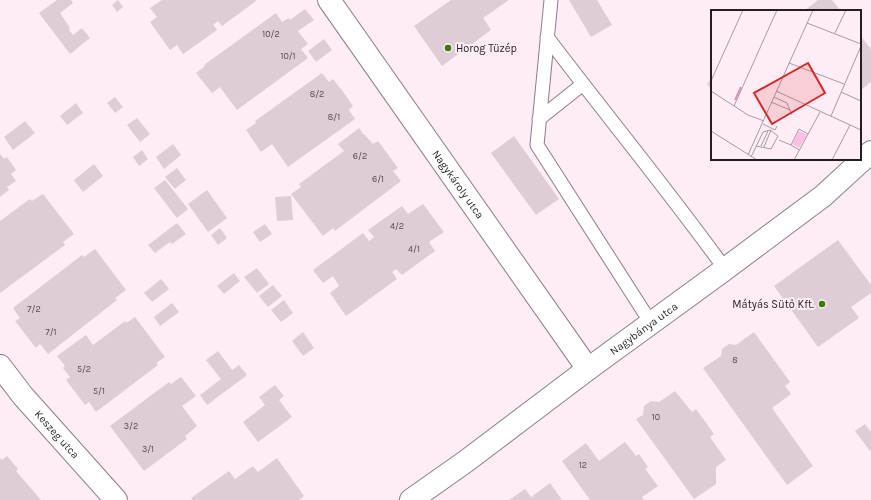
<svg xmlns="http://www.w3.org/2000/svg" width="871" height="500" font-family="Karla,sans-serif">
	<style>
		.building { fill: #decdd6 }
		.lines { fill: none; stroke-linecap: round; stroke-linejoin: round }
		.service-casing { stroke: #8d7e86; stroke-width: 15 }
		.minor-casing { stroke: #8d7e86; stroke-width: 24 }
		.service { stroke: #fff; stroke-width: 13 }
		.minor { stroke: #fff; stroke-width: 22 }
		.poi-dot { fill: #3f770b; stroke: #feedf6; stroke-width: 1.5 }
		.labels { text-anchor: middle; stroke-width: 4; stroke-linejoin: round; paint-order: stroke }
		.number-label { font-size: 9px; fill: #524a4e }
		.poi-label { font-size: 11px; fill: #241e21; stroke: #feedf6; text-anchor: start }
		.street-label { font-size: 11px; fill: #241e21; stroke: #feedf6 }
		.inset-river { fill: none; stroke: #e58fc1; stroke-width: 2 }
		.inset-road { fill: none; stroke: #a79aa1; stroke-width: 1 }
		.view { fill: #d62828; fill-opacity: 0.15; stroke: #d62828; stroke-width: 2 }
		.inset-edge { fill: none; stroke: #241e21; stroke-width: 2 }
	</style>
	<rect width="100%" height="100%" fill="#feedf6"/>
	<g class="building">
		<path d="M57 0H71L73 3 60 13 70 28 69 30 73 35 82 28 90 38 70 54 39 13Z"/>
		<path d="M118 0 123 7 117 12 112 5Z"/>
		<path d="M162 0H255L256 1 222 26 218 21 213 25 217 30 183 54 177 45 170 50 150 22 157 17 150 8Z"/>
		<path d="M451 0H509L483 18 491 30 442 66 414 26Z"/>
		<path d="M569 0H597L612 25 591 37Z"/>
		<path d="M818 0H832L841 11H804Z"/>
		<path d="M305 9 314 20 298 31 308 44 301 49 308 58 237 110 220 87 212 93 196 73 205 66 204 65 276 13 282 22 289 18 290 20Z"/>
		<path d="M860 35 871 49V82L860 91Z"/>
		<path d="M324 39 332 50 316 62 308 51Z"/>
		<path d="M322 73 329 82 333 79 344 93 353 106 349 110 355 119 288 167 272 144 261 152 246 130 256 123 255 121Z"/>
		<path d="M712 79V90L707 84Z"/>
		<path d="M115 97 123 107 115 113 107 103Z"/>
		<path d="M76 103 83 113 67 125 60 116Z"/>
		<path d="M137 118 150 134 140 142 127 125Z"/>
		<path d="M25 121 35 133 13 150 4 137Z"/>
		<path d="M359 128 364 135H365L373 144 378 141 398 168 393 171 401 181 335 231 333 228 323 236 291 194 301 187 299 184 344 151 338 144Z"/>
		<path d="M514 136 559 199 536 215 491 153Z"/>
		<path d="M173 144 181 155 164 169 156 157Z"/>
		<path d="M142 150 148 159 139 166 133 157Z"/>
		<path d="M0 154 4 159 7 157 16 170 11 174 16 181 7 187 9 190 0 197Z"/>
		<path d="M94 164 103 176 83 192 74 180Z"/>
		<path d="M177 168 186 180 175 189 165 177Z"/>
		<path d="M165 180 188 209 177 218 154 188Z"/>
		<path d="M207 190 227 218 208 232 188 204Z"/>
		<path d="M43 194 74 234 63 242 65 245 0 293V221L30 199 32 201Z"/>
		<path d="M291 196 293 220 277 221 275 197Z"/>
		<path d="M423 204 444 232 429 242 435 251 402 275 396 269 392 272 397 279 346 316 330 293 339 286 333 276 323 283 313 270 363 233 369 241 374 237 368 230 402 206 408 214Z"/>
		<path d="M177 223 186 234 172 244 170 242 155 253 148 245Z"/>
		<path d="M265 224 272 234 260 242 253 232Z"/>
		<path d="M220 228 227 238 218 245 211 235Z"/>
		<path d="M838 240 871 285V293L851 307 859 318 818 347 774 286Z"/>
		<path d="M95 249 126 290 115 298 117 300 48 354 40 344 36 348 15 321 20 318 13 308 82 255 84 257Z"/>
		<path d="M257 268 269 284 257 293 244 277Z"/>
		<path d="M234 273 240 281 224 294 217 286Z"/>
		<path d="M161 279 169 289 152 302 144 293Z"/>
		<path d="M273 285 282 296 268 307 259 296Z"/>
		<path d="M284 300 293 313 281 322 271 310Z"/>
		<path d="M172 303 179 312 160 326 154 317Z"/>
		<path d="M135 317 165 357 156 363 158 365 96 412 89 402 85 405 66 380 70 377 63 368 65 366 57 356 86 335 93 345 125 321 126 323Z"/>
		<path d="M303 332 314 348 303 356 292 341Z"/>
		<path d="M754 332 790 382 785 386 791 394 772 408 813 466 787 485 703 368 721 356 722 349 729 344 736 345Z"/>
		<path d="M218 351 232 370 239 365 247 375 207 405 200 395 221 379 206 360Z"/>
		<path d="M181 377 196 396 182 406 197 426 185 436 187 439 144 471 110 426 169 382 171 384Z"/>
		<path d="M275 385 284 396 279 400 292 417 258 442 243 422 265 405 259 397Z"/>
		<path d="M675 391 692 412 696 409 714 434 710 437 726 460 716 467V484L694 499 636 419 643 415 644 406 651 401 659 402Z"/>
		<path d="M865 424 871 432V450L870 451 855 431Z"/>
		<path d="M625 442 636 456 639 454 648 467 645 469 658 486 642 497 644 500H590L562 461 586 443 599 461Z"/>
		<path d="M7 456 18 469 16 471 41 500H0V458L2 460Z"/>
		<path d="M277 458 304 496 299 500H193L191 498 229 471 235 479 253 466 258 472Z"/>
		<path d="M550 483 562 500H509L525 489 531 497Z"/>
	</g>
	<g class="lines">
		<g class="service-casing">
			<g id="service">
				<path d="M551 0 537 145 651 323"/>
				<path d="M547 37C606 115 668 190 725 269"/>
				<path d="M539 119 583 84"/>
			</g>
		</g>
		<g class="minor-casing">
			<g id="minor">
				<path id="s1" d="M329 0 588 369"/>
				<path id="s2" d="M0 366 23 396 116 500"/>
				<path id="s3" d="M411 500 465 462 588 369 717 275 823 196 871 152"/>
			</g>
		</g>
		<use href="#service" class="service"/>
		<use href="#minor" class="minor"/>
	</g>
	<g class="poi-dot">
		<circle cx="448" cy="48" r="4"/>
		<circle cx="822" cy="304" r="4"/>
	</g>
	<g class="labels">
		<g class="number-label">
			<text x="271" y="37">10/2</text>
			<text x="288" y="59">10/1</text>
			<text x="317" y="97">8/2</text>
			<text x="334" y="120">8/1</text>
			<text x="360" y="159">6/2</text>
			<text x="378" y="182">6/1</text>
			<text x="397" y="229">4/2</text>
			<text x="414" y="252">4/1</text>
			<text x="34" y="312">7/2</text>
			<text x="51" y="335">7/1</text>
			<text x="735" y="363">8</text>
			<text x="84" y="372">5/2</text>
			<text x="99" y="394">5/1</text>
			<text x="656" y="420">10</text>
			<text x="131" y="429">3/2</text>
			<text x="148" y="452">3/1</text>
			<text x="583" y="468">12</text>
		</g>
		<g class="poi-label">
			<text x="456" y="52">Horog Tüzép</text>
			<text x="814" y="308" text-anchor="end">Mátyás Sütő Kft.</text>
		</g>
		<g class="street-label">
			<text dy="4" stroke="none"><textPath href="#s1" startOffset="225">Nagykároly utca</textPath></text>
			<text dy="4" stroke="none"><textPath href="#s3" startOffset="289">Nagybánya utca</textPath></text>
			<text dy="4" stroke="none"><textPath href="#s2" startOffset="89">Keszeg utca</textPath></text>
		</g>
	</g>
	<g transform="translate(711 10)">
		<rect width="150" height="150" fill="#feedf6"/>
		<path d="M88 121 96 125 88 138 81 134Z" fill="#ffbee2"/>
		<path class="inset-river" d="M24 90 30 77"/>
		<path class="inset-road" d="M96 13 150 34M124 23 135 0M78 53 133 74M0 71 32 0M0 81 37 105 53 111M65 81 150 120M130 82 150 91M63 87 76 93 81 105M60 92 79 100M23 96 66 0M120 106 150 36M52 114 64 120 66 116M0 121 46 150M68 130 80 135M50 136 57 121M53 137 60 120M88 140 80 135 88 119 97 124M37 145 102 0M40 147 42 143 52 122 59 120 67 126 60 139 45 136M83 150 109 102M121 150 139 115"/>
		<path class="view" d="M97 53 114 83 61 114 43 83Z"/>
		<rect width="150" height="150" class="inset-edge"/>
	</g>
</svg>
